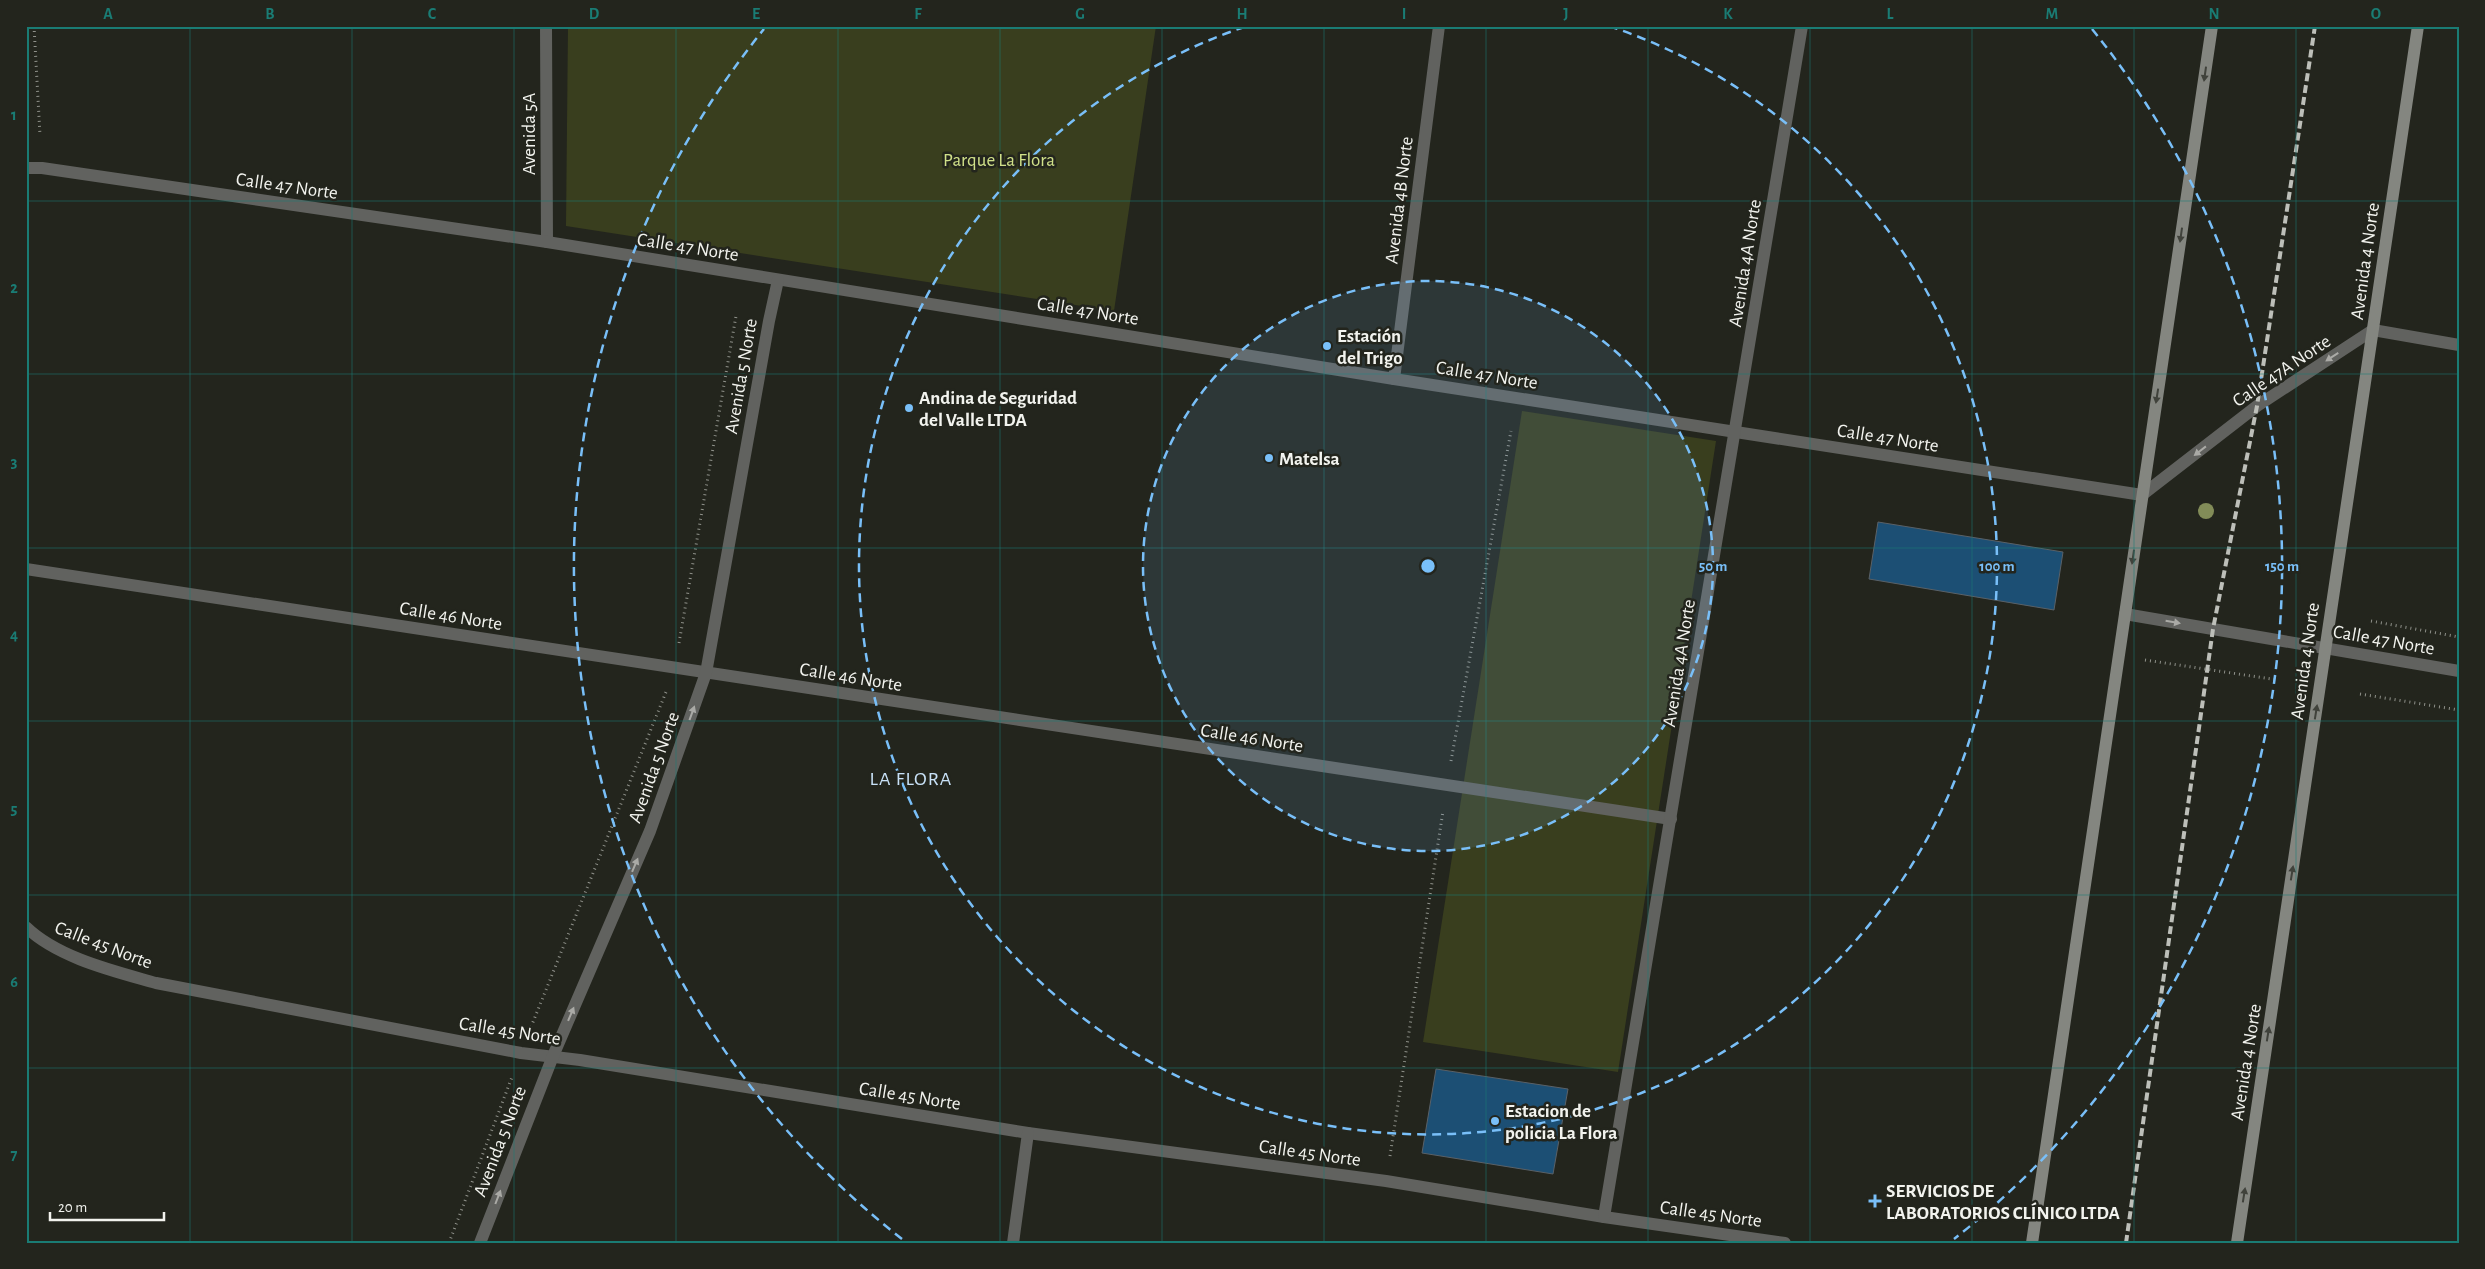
<svg xmlns="http://www.w3.org/2000/svg" width="2485" height="1269" font-family="'Alegreya Sans',sans-serif">
	<style>
		.green { fill: #393e1e }
		.building { fill: #1c4f74; stroke: #5a6167 }
		.lines { fill: none; stroke-linecap: round; stroke-linejoin: round }
		.path { stroke: #8f918a; stroke-width: 3; stroke-dasharray: 1 4; stroke-linecap: butt }
		.street { stroke: #61625f; stroke-width: 12 }
		.secondary { stroke: #848680; stroke-width: 12 }
		.rail { stroke: #bdbfb9; stroke-width: 4; stroke-dasharray: 8 4; stroke-linecap: butt }
		.tree { fill: #828c58 }
		.oneway { fill: #40423b }
		.oneway2 { fill: #aaaaa6 }
		.grid { fill: none; stroke: #1a7c74; stroke-width: 1; stroke-opacity: 0.55 }
		.ring { fill: none; stroke: #79bff8; stroke-width: 2.5; stroke-dasharray: 9 6 }
		.poi-dot { fill: #79bff8; stroke: #23251d; stroke-width: 2 }
		.labels { text-anchor: middle; stroke-width: 5; stroke-linejoin: round; paint-order: stroke }
		.street-label { font-size: 19px; fill: #f2f3ee; stroke: #23251d }
		.park-label { font-size: 19px; fill: #d0e089; stroke: #23251d }
		.poi-label { font-size: 19px; font-weight: bold; fill: #f2f3ee; stroke: #23251d; text-anchor: start }
		.neighbourhood-label { font-size: 20px; letter-spacing: 1px; fill: #c8e1f7; stroke: #23251d }
		.centre { fill: #79bff8; stroke: #23251d; stroke-width: 2.5 }
		.ring-label { font-size: 15px; text-anchor: middle; font-weight: bold; fill: #79bff8; stroke: #23251d; stroke-width: 5; stroke-linejoin: round; paint-order: stroke }
		.neatline { fill: none; stroke: #1a7c74; stroke-width: 2 }
		.grid-label { font-size: 16px; text-anchor: middle; font-weight: bold; fill: #1a7c74 }
	</style>
	<rect width="100%" height="100%" fill="#23251d"/>
	<g class="green">
		<path d="M568 26H1156L1114 311 566 226Z"/>
		<path d="M1522 411 1716 441 1618 1072 1423 1042Z"/>
	</g>
	<g class="building">
		<path d="M1878 522 2063 552 2054 610 1869 579Z"/>
		<path d="M1436 1069 1568 1089 1553 1174 1422 1153Z"/>
	</g>
	<g class="lines">
		<g class="path">
			<path d="M34 26 40 135"/>
			<path d="M2371 621 2459 637"/>
			<path d="M679 643 736 316"/>
			<path d="M2145 660 2278 680"/>
			<path d="M2360 694 2459 710"/>
			<path d="M1451 761 1511 431"/>
			<path d="M531 1027 666 692"/>
			<path d="M1390 1156 1443 811"/>
			<path d="M449 1243 512 1077"/>
		</g>
		<g class="street">
			<path d="M546 26 547 242"/>
			<path d="M26 168H42L547 242 1394 379 2142 495 2257 406 2373 330 2459 345"/>
			<path d="M1394 379 1439 26"/>
			<path d="M26 569 1671 819"/>
			<path d="M2125 614 2459 671"/>
			<path d="M26 927C58 958 114 971 156 983L521 1053 580 1060 1028 1133 1386 1181 1604 1217 1785 1243"/>
			<path d="M1604 1217 1802 26"/>
			<path d="M480 1243 553 1056 650 831 706 673 769 321 778 280"/>
			<path d="M1013 1243 1028 1133"/>
		</g>
		<g class="secondary">
			<path d="M2032 1243 2212 26"/>
			<path d="M2237 1243 2418 26"/>
		</g>
		<path class="rail" d="M2126 1243 2213 629 2257 406 2315 26"/>
	</g>
	<circle class="tree" cx="2206" cy="511" r="8"/>
	<defs><path id="oneway-solid" d="M-6-.8H1V-3.2L6.5 0L1 3.2V.8H-6Z" transform="scale(1.25)"/></defs>
	<g class="oneway">
		<use href="#oneway-solid" transform="translate(2205 74) rotate(98)"/>
		<use href="#oneway-solid" transform="translate(2181 235) rotate(98)"/>
		<use href="#oneway-solid" transform="translate(2157 396) rotate(99)"/>
		<use href="#oneway-solid" transform="translate(2133 557) rotate(98)"/>
		<use href="#oneway-solid" transform="translate(2316 712) rotate(-81)"/>
		<use href="#oneway-solid" transform="translate(2292 873) rotate(-81)"/>
		<use href="#oneway-solid" transform="translate(2268 1034) rotate(-81)"/>
		<use href="#oneway-solid" transform="translate(2244 1195) rotate(-81)"/>
	</g>
	<g class="oneway2">
		<use href="#oneway-solid" transform="translate(2332 357) rotate(147)"/>
		<use href="#oneway-solid" transform="translate(2200 451) rotate(142)"/>
		<use href="#oneway-solid" transform="translate(2173 622) rotate(10)"/>
		<use href="#oneway-solid" transform="translate(692 713) rotate(-70)"/>
		<use href="#oneway-solid" transform="translate(635 865) rotate(-67)"/>
		<use href="#oneway-solid" transform="translate(571 1014) rotate(-67)"/>
		<use href="#oneway-solid" transform="translate(498 1197) rotate(-69)"/>
	</g>
	<path class="grid" d="M190 26V1243M352 26V1243M514 26V1243M676 26V1243M838 26V1243M1000 26V1243M1162 26V1243M1324 26V1243M1486 26V1243M1648 26V1243M1810 26V1243M1972 26V1243M2134 26V1243M2296 26V1243M26 201H2459M26 374H2459M26 548H2459M26 721H2459M26 895H2459M26 1068H2459"/>
	<circle cx="1428" cy="566" r="285" fill="#79bff8" fill-opacity=".12"/>
	<g class="ring">
		<circle cx="1428" cy="566" r="285"/>
		<path d="M1609 26A569 569 0 1 1 1247 26"/>
		<path d="M902 1239A854 854 0 0 1 764 29M2092 29A854 854 0 0 1 1954 1239"/>
	</g>
	<g class="poi-dot">
		<circle cx="1327" cy="346" r="5"/>
		<circle cx="909" cy="408" r="5"/>
		<circle cx="1269" cy="458" r="5"/>
		<circle cx="1495" cy="1121" r="5"/>
		<path d="M1872.5 1193.5h5v5h5v5h-5v5h-5v-5h-5v-5h5z"/>
	</g>
	<g class="labels">
		<g class="street-label">
			<text transform="translate(528 134) rotate(-90)" y="7">Avenida 5A</text>
			<text transform="translate(287 185) rotate(8)" y="7">Calle 47 Norte</text>
			<text transform="translate(1398 200) rotate(-83)" y="7">Avenida 4B Norte</text>
			<text transform="translate(688 246) rotate(9)" y="7">Calle 47 Norte</text>
			<text transform="translate(2364 261) rotate(-82)" y="7">Avenida 4 Norte</text>
			<text transform="translate(1744 263) rotate(-81)" y="7">Avenida 4A Norte</text>
			<text transform="translate(1088 310) rotate(9)" y="7">Calle 47 Norte</text>
			<text transform="translate(2281 370) rotate(-34)" y="7">Calle 47A Norte</text>
			<text transform="translate(1487 374) rotate(9)" y="7">Calle 47 Norte</text>
			<text transform="translate(740 376) rotate(-80)" y="7">Avenida 5 Norte</text>
			<text transform="translate(1888 437) rotate(9)" y="7">Calle 47 Norte</text>
			<text transform="translate(451 615) rotate(9)" y="7">Calle 46 Norte</text>
			<text transform="translate(2384 639) rotate(10)" y="7">Calle 47 Norte</text>
			<text transform="translate(2304 661) rotate(-82)" y="7">Avenida 4 Norte</text>
			<text transform="translate(1678 663) rotate(-81)" y="7">Avenida 4A Norte</text>
			<text transform="translate(851 676) rotate(9)" y="7">Calle 46 Norte</text>
			<text transform="translate(1252 737) rotate(9)" y="7">Calle 46 Norte</text>
			<text transform="translate(653 767) rotate(-70)" y="7">Avenida 5 Norte</text>
			<text transform="translate(104 944) rotate(21)" y="7">Calle 45 Norte</text>
			<text transform="translate(510 1030) rotate(9)" y="7">Calle 45 Norte</text>
			<text transform="translate(2245 1062) rotate(-81)" y="7">Avenida 4 Norte</text>
			<text transform="translate(910 1095) rotate(9)" y="7">Calle 45 Norte</text>
			<text transform="translate(499 1141) rotate(-69)" y="7">Avenida 5 Norte</text>
			<text transform="translate(1310 1152) rotate(8)" y="7">Calle 45 Norte</text>
			<text transform="translate(1711 1213) rotate(8)" y="7">Calle 45 Norte</text>
		</g>
		<g class="park-label">
			<text x="999" y="166">Parque La Flora</text>
		</g>
		<g class="poi-label">
			<text x="1337" y="342">Estación<tspan x="1337" dy="22">del Trigo</tspan></text>
			<text x="919" y="404">Andina de Seguridad<tspan x="919" dy="22">del Valle LTDA</tspan></text>
			<text x="1279" y="465">Matelsa</text>
			<text x="1505" y="1117">Estacion de<tspan x="1505" dy="22">policia La Flora</tspan></text>
			<text x="1886" y="1197">SERVICIOS DE<tspan x="1886" dy="22">LABORATORIOS CLÍNICO LTDA</tspan></text>
		</g>
		<g class="neighbourhood-label">
			<text x="911" y="785">LA FLORA</text>
		</g>
	</g>
	<circle cx="1428" cy="566" r="8" class="centre"/>
	<g class="ring-label">
		<text x="1713" y="571">50 m</text>
		<text x="1997" y="571">100 m</text>
		<text x="2282" y="571">150 m</text>
	</g>
	<rect width="2485" height="1269" fill="none" stroke="#23251d" stroke-width="55"/>
	<path d="M50 1212v8h114v-8" fill="none" stroke="#f2f3ee" stroke-width="2.5"/>
	<text x="58" y="1212" font-size="15" fill="#f2f3ee" stroke="#23251d" stroke-width="4" paint-order="stroke">20 m</text>
	<rect x="28" y="28" width="2430" height="1214" class="neatline"/>
	<g class="grid-label">
		<text x="108" y="19">A</text>
		<text x="270" y="19">B</text>
		<text x="432" y="19">C</text>
		<text x="594" y="19">D</text>
		<text x="756" y="19">E</text>
		<text x="918" y="19">F</text>
		<text x="1080" y="19">G</text>
		<text x="1242" y="19">H</text>
		<text x="1404" y="19">I</text>
		<text x="1566" y="19">J</text>
		<text x="1728" y="19">K</text>
		<text x="1890" y="19">L</text>
		<text x="2052" y="19">M</text>
		<text x="2214" y="19">N</text>
		<text x="2376" y="19">O</text>
		<text x="14" y="120">1</text>
		<text x="14" y="293">2</text>
		<text x="14" y="467">3</text>
		<text x="14" y="640">4</text>
		<text x="14" y="814">5</text>
		<text x="14" y="987">6</text>
		<text x="14" y="1160">7</text>
	</g>
</svg>
